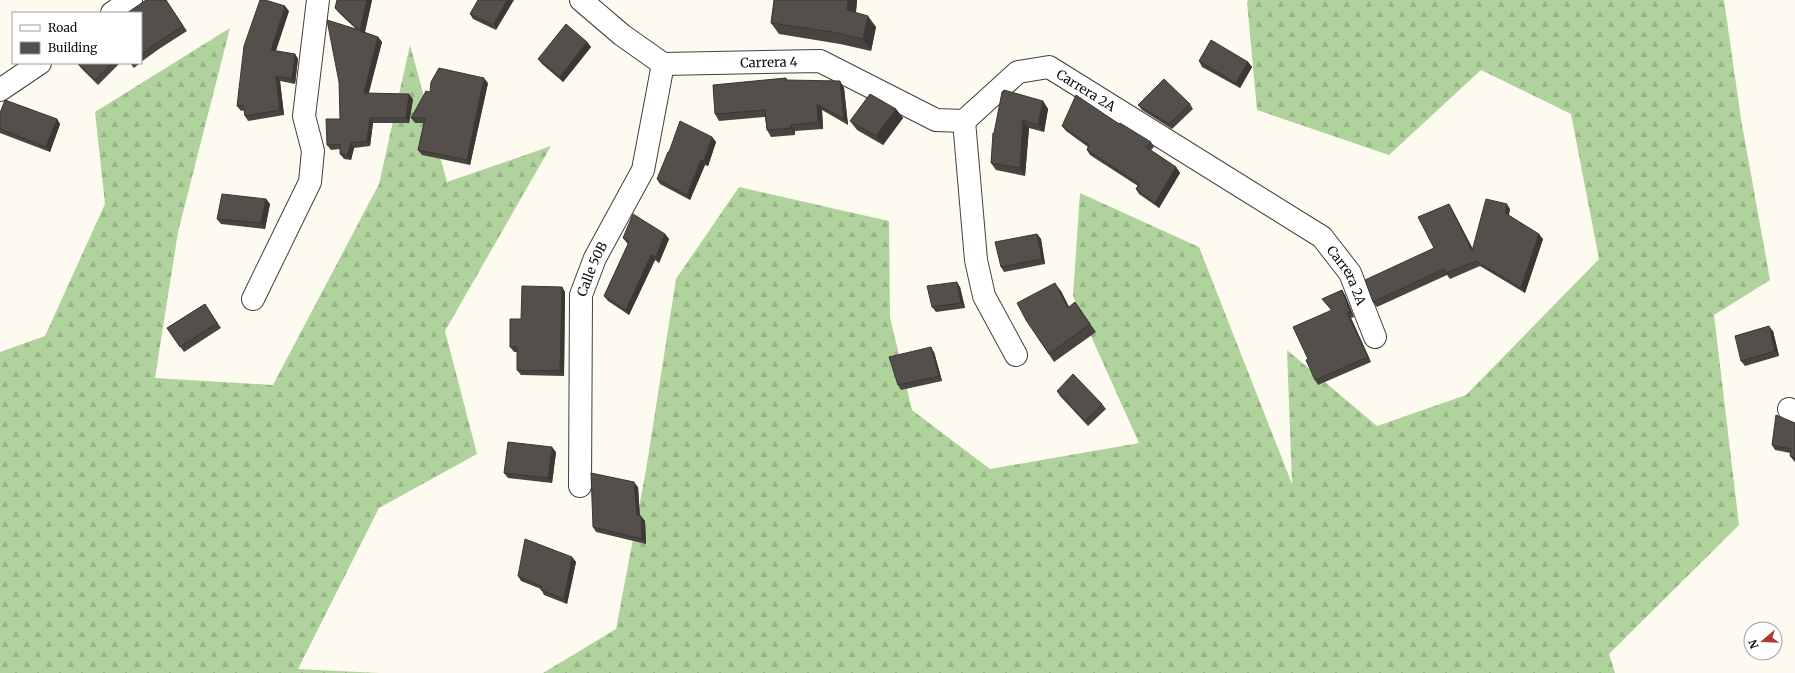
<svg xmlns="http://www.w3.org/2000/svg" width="1795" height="673" font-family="Merriweather,serif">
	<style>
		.forest { fill: url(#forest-firs) }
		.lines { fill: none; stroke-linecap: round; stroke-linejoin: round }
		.minor-casing { stroke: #404040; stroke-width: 24 }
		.minor { stroke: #fff; stroke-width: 22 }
		.wall { fill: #484440 }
		.shaded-wall { fill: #3b3734 }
		.building { fill: #544f4a; stroke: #3b3734 }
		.labels { text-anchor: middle; stroke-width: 4; stroke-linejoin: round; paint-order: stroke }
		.street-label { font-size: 13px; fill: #0d0d0d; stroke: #fff }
	</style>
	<defs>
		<pattern id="forest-firs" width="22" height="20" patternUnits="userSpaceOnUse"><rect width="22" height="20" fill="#b0d39d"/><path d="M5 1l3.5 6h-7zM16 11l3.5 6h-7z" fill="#96b486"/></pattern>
	</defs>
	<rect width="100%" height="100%" fill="#fdfbef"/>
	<g class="forest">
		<path d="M1248 0H1724L1741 119 1770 280 1714 315 1739 525 1609 654 1615 673H543L616 629 646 470 676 279 739 187 889 221 890 317 912 410 990 469 1139 443 1073 296 1080 193 1199 247 1292 484 1287 350 1377 426 1466 395 1599 259 1571 114 1481 70 1389 155 1257 110 1247 2Z"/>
		<path d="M230 28 178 232 155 378 273 385 379 184 410 45 447 182 551 146 445 331 477 454 379 508 298 669 380 673H0V352L45 336 105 204 95 112Z"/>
	</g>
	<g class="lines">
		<g class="minor-casing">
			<g id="minor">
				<path id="s1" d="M581 0 622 35 663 64 820 61 936 120 964 121"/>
				<path d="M112 13 131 0"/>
				<path d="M0 90 40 63"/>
				<path id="s2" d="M964 121 1018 72 1049 67 1322 237 1350 273 1375 337"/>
				<path d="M964 121 976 260 984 296 1016 355"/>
				<path d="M253 299 310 182 313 151 304 116 318 0"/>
				<path d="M1789 409 1795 412"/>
				<path id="s3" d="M580 486 581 295 595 258 643 170 663 64"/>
			</g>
		</g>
		<use href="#minor" class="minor"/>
	</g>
	<g class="wall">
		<path d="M166 0 187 31 159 49 141 62V13Z"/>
		<path d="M337 0H372L365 32 378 37 382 42 369 93 413 99 409 123H373L370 146 354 148 351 160 344 159 340 154V149L331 150 327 145 340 119 356 29 339 13 335 8Z"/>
		<path d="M478 0 496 30 473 19 470 14Z"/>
		<path d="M774 0H857L856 13 876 27 871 51 840 44 779 34 771 23Z"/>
		<path d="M289 11 276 51 295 54 298 59 295 84 280 81 284 115 248 121 245 116 244 110 241 111 237 106Z"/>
		<path d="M587 42 591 47 563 82 542 64 538 59Z"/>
		<path d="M1199 61 1248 62 1252 67 1240 88 1202 67Z"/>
		<path d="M77 63H120L98 85 81 68Z"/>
		<path d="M130 63H140L134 68Z"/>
		<path d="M786 78 788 81H840L844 88 848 125 822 110 823 129 795 131V135L771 137 767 130 765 117 719 121 715 114Z"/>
		<path d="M488 83 470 165 422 155 418 150 424 123H415L411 118 430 92Z"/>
		<path d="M1043 101 1048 109 1044 132 1029 128 1025 176 996 170 991 163 994 133Z"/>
		<path d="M1190 104 1193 109 1172 129 1142 110 1138 105Z"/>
		<path d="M896 109 903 118 883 145 857 130 850 121Z"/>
		<path d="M0 113 57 119 60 124 50 152 0 133Z"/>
		<path d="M1119 124 1151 142 1154 147 1151 150 1176 167 1180 173 1159 208 1139 194 1136 189 1138 186 1090 155 1087 150 1088 147 1066 131 1062 126Z"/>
		<path d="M712 137 716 142 708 166 705 165 690 200 660 184 657 179 669 152Z"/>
		<path d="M266 199 270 204 265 229 221 224 217 219Z"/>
		<path d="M1449 204 1452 209 1473 249 1510 209 1509 215 1543 239 1525 293 1480 266 1450 279 1447 275 1377 307 1373 302 1434 248Z"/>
		<path d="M665 234 669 239 659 263 655 260 629 315 608 301 604 296 628 244 627 243 623 238Z"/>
		<path d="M1037 234 1041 239 1045 264 1004 272 1001 267Z"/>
		<path d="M562 287 565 292 564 376 521 375 517 370V352H514L510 347 521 319Z"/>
		<path d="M960 287 965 308 936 312 932 307Z"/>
		<path d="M1342 290 1345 295 1354 317 1351 318 1371 362 1318 385 1315 380 1308 359 1331 310 1322 299Z"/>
		<path d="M1061 291 1069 307 1075 302 1096 332 1054 362 1026 320Z"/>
		<path d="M205 304 221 328 184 352 167 328Z"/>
		<path d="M1773 331 1779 356 1745 366 1741 361Z"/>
		<path d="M934 352 942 381 901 390 898 385Z"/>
		<path d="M1057 391 1102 404 1106 409 1088 426 1060 396Z"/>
		<path d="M1795 423V462L1794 461 1790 456V453L1775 450 1772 445Z"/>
		<path d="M556 452 552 483 508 478 504 473Z"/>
		<path d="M638 487 640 516 645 521 646 544 596 532 593 527Z"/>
		<path d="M572 557 576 562 567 604 544 595 541 589 521 581 518 576Z"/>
	</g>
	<g class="shaded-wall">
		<path d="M367 0H372L364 36 360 31Z"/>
		<path d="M507 0H514L496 30 493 25Z"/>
		<path d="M848 0H857L855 21 847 10Z"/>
		<path d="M285 6 289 11 274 55 271 50Z"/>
		<path d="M868 16 876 27 871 51 863 39Z"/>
		<path d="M378 37 382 42 367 98 364 93Z"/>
		<path d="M587 42 591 47 563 82 560 77Z"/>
		<path d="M295 54 298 59 295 84 292 79Z"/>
		<path d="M1248 62 1252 67 1240 88 1236 83Z"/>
		<path d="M276 76 280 81 284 115 280 110Z"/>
		<path d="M484 78 488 83 470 165 467 160Z"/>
		<path d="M840 81 844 88 848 125 844 119Z"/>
		<path d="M409 94 413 99 409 123 406 118Z"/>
		<path d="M1043 101 1048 109 1044 132 1038 125Z"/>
		<path d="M817 104 822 110 823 129 818 122Z"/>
		<path d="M896 109 903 118 883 145 876 136Z"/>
		<path d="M370 118 373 123 370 146 367 141Z"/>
		<path d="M57 119 60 124 50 152 46 147Z"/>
		<path d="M1023 120 1029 128 1025 176 1020 168Z"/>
		<path d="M791 125 795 131V135L791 128Z"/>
		<path d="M712 137 716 142 708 166 704 161Z"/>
		<path d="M351 143 354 148 351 160 347 155Z"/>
		<path d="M701 160 705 165 690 200 687 195Z"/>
		<path d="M1176 167 1180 173 1159 208 1155 203Z"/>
		<path d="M266 199 270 204 265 229 261 223Z"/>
		<path d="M1449 204 1452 209 1476 256 1472 251Z"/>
		<path d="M1507 204 1510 209 1508 218 1505 213Z"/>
		<path d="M665 234 669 239 659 263 656 257Z"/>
		<path d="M1037 234 1041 239 1045 264 1042 259Z"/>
		<path d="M1539 234 1543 239 1525 293 1521 288Z"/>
		<path d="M651 255 655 260 629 315 626 310Z"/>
		<path d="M957 282 960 287 965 308 961 303Z"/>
		<path d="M1055 283 1061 291 1073 315 1068 308Z"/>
		<path d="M562 287 565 292 564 376 560 371Z"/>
		<path d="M1342 290 1345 295 1354 317 1350 312Z"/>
		<path d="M1347 313 1351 318 1371 362 1368 357Z"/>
		<path d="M1769 326 1773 331 1779 356 1775 351Z"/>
		<path d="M931 347 934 352 942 381 939 376Z"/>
		<path d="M552 447 556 452 552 483 548 478Z"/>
		<path d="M634 482 638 487 640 520 637 515Z"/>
		<path d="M641 516 645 521 646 544 642 539Z"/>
		<path d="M572 557 576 562 567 604 564 599Z"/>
	</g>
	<g class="building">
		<path d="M146 0H166L183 26 155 44 141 55V13H127Z"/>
		<path d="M260 0H265L285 6 271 50 295 54 292 79 276 76 280 110 245 116 243 105 237 106 244 46Z"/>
		<path d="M337 0H367L360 31 378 37 364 93 409 94 406 118H370L367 141 351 143 347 155 340 154V144L327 145 326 119H340L339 82 327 20 359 30 335 8Z"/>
		<path d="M478 0H507L493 25 470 14Z"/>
		<path d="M774 0H848L847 10 868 16 863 39 833 32 771 23Z"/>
		<path d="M566 24 587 42 560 77 538 59Z"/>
		<path d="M1211 40 1248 62 1236 83 1199 61Z"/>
		<path d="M77 63H112L95 80Z"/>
		<path d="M439 68 484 78 467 160 418 150 425 118H411L426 91 430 92 431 82Z"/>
		<path d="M786 78V80L840 81 844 119 817 104 818 122 791 125V128L767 130 765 110 715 114 713 85Z"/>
		<path d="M1164 79 1190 104 1169 124 1138 105Z"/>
		<path d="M1004 90 1043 101 1038 125 1023 120 1020 168 991 163 993 133H994L1002 92Z"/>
		<path d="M870 94 896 109 876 136 850 121Z"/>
		<path d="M1076 95 1119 124 1120 123 1151 142 1146 147 1176 167 1155 203 1136 189 1139 184 1087 150 1089 145 1062 126Z"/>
		<path d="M5 100 57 119 46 147 0 129V113Z"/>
		<path d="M680 121 712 137 704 161 701 160 687 195 657 179 668 152H669Z"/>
		<path d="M222 194 266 199 261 223 217 219Z"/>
		<path d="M1486 199 1507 204 1505 213 1539 234 1521 288 1476 261 1446 273 1444 269 1373 302 1365 280 1434 248 1418 217 1449 204 1472 251Z"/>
		<path d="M633 214 665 234 656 257 651 255 626 310 604 296 629 242 623 238Z"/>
		<path d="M1037 234 1042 259 1001 267 995 242Z"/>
		<path d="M957 282 961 303 932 307 927 286Z"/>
		<path d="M1055 283 1068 308 1075 302 1090 324 1049 354 1026 320 1017 303Z"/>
		<path d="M522 286 562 287 560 371 517 370V347H510V319H521Z"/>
		<path d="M1342 290 1350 312 1347 313 1368 357 1315 380 1306 360 1308 359 1293 327 1332 310 1322 299Z"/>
		<path d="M205 304 217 323 180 347 167 328Z"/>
		<path d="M1769 326 1775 351 1741 361 1735 336Z"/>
		<path d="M931 347 939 376 898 385 889 357Z"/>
		<path d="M1073 374 1102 404 1085 421 1057 391Z"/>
		<path d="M1776 415 1795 423V458L1790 456 1791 449 1772 445Z"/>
		<path d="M508 442 552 447 548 478 504 473Z"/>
		<path d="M591 473 634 482 637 515 641 516 642 539 593 527Z"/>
		<path d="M525 539 572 557 564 599 541 590V586L518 576Z"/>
	</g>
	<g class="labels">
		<g class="street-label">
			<text dy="5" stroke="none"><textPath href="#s1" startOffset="210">Carrera 4</textPath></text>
			<text dy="5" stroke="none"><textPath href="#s2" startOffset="148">Carrera 2A</textPath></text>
			<text dy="5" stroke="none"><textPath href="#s3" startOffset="219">Calle 50B</textPath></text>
			<text dy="5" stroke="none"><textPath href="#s2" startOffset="472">Carrera 2A</textPath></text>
		</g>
	</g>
	<rect x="12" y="12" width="130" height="52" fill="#ffffff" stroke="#9e9e9e"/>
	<rect x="20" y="25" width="20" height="6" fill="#ffffff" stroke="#9e9e9e"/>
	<text x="48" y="32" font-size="12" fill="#0d0d0d">Road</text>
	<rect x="20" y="42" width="20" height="12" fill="#544f4a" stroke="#9e9e9e"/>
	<text x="48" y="52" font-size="12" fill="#0d0d0d">Building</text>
	<g transform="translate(1763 641) rotate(251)"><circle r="19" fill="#ffffff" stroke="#9e9e9e"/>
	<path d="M0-3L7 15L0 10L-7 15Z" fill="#ad3a35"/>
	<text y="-6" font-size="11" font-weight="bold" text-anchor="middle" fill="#0d0d0d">N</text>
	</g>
</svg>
